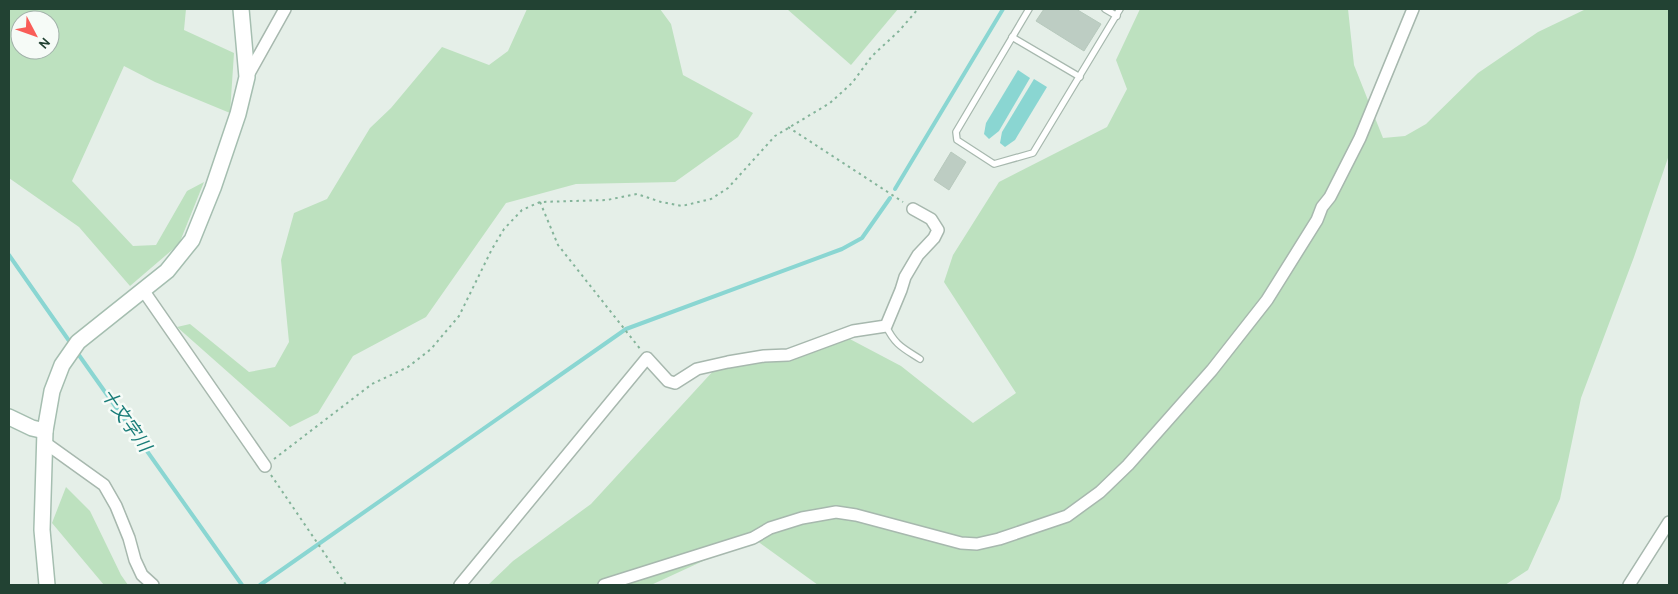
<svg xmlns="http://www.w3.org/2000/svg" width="1678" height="594" font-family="Karla,'Noto Sans JP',sans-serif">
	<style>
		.green { fill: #bde1bf; fill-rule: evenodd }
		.water { fill: #8ad6d2 }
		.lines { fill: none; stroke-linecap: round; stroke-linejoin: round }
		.stream { stroke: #8ad6d2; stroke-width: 4 }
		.building { fill: #bdcdc3; stroke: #b7c9bd }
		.lane-casing { stroke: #a7b8ae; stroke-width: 8 }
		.street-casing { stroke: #a7b8ae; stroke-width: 14 }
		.secondary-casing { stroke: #a5beb0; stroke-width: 18 }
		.path { stroke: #84b49a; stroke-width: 2; stroke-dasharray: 2.5 4; stroke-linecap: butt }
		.lane { stroke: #fff; stroke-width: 5.5 }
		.street { stroke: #fff; stroke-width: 11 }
		.secondary { stroke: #fff; stroke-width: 15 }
		.labels { text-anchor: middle; stroke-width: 5; stroke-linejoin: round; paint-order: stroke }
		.water-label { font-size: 18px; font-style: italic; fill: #187c78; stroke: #f6fbf7 }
	</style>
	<rect width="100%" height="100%" fill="#e5efe8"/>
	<g class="green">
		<path d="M9 9H186L184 30 234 53 230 113 155 82 124 66 72 181 133 246 156 245 187 191 204 182 179 244 130 286 79 227 9 178ZM20 20H50V50H20Z"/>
		<path d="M527 9H660L671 24 683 75 753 113 738 137 675 182 576 184 506 203 426 317 353 356 318 413 290 427 177 327 190 324 249 372 275 367 289 342 281 260 294 213 327 199 370 128 391 108 442 47 489 65 508 51Z"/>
		<path d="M787 9H898L851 65Z"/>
		<path d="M1140 9H1348L1354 65 1383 138 1405 136 1426 124 1478 73 1538 32 1586 9H1669V155L1634 257 1581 398 1560 499 1528 570 1505 585H818L753 538 651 585H488L513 561 591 504 715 369 846 337 901 366 973 423 1016 393 944 282 953 255 999 182 1107 127 1127 89 1116 60Z"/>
		<path d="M66 487 90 511 121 575 128 585H104L52 523Z"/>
	</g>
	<g class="water">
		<path d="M1018 70 1030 78 999 131 989 139 984 134 986 123Z"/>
		<path d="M1034 79 1047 87 1015 140 1005 147 1000 143 1002 132Z"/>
	</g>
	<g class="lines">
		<g class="stream">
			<path d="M895 189 1003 9"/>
			<path d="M9 255 72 345"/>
			<path d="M76 351 242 585"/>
			<path d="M260 585 626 329 842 249 862 238 890 198"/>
		</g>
	</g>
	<g class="building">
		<path d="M1044 9H1076L1101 24 1084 51 1036 21Z"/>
		<path d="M951 152 966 162 949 190 934 180Z"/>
	</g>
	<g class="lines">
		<g class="lane-casing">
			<g id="lane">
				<path d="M1029 9 956 132 957 140 994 164 1033 153 1120 9"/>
				<path d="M1105 9 1117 16"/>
				<path d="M1012 37 1080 77"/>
				<path d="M886 326C895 345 903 348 920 359"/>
			</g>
		</g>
		<g class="street-casing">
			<g id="street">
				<path d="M247 77 285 9"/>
				<path d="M143 290 265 466"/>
				<path d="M44 442 104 485 116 506 129 538 135 560 142 575 153 585"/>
				<path d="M460 585 647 358 668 381 675 383 697 369 728 362 764 356 788 355 853 331 886 326 901 290 905 277 918 255 934 238 938 230 931 219 913 209"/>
				<path d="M604 585 753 538 770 528 802 518 836 512 856 515 961 543 977 544 999 539 1067 516 1100 492 1128 465 1212 370 1267 300 1317 220 1322 207 1330 197 1360 138 1413 9"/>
				<path d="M1629 585 1669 522"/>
			</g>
		</g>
		<g class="secondary-casing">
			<g id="secondary">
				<path d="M9 417 32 428 45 431"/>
				<path d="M47 585 42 530 45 431 52 391 62 365 78 342 167 271 192 240 213 188 238 114 247 77 241 9"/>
			</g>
		</g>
		<g class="path">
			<path d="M788 127 903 202"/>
			<path d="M540 202 558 245 641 350"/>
			<path d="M274 459 372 384 408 367 431 349 459 316 492 249 504 229 522 210 540 202 607 200 637 194 661 202 682 206 711 199 728 188 775 136 830 103 852 83 872 56 899 31 918 9"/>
			<path d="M271 475 346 585"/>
		</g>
		<use href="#lane" class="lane"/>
		<use href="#street" class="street"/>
		<use href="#secondary" class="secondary"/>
	</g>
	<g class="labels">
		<g class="water-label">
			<text transform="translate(126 420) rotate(55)" y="6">十文字川</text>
		</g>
	</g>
	<rect width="1678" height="594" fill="none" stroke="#224233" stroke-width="20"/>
	<g transform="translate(35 35) rotate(131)"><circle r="24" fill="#f6fbf7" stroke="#a1b1a9"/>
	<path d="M0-4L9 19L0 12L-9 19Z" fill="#f95d58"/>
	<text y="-8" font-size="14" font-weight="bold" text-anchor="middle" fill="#224233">N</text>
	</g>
</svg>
